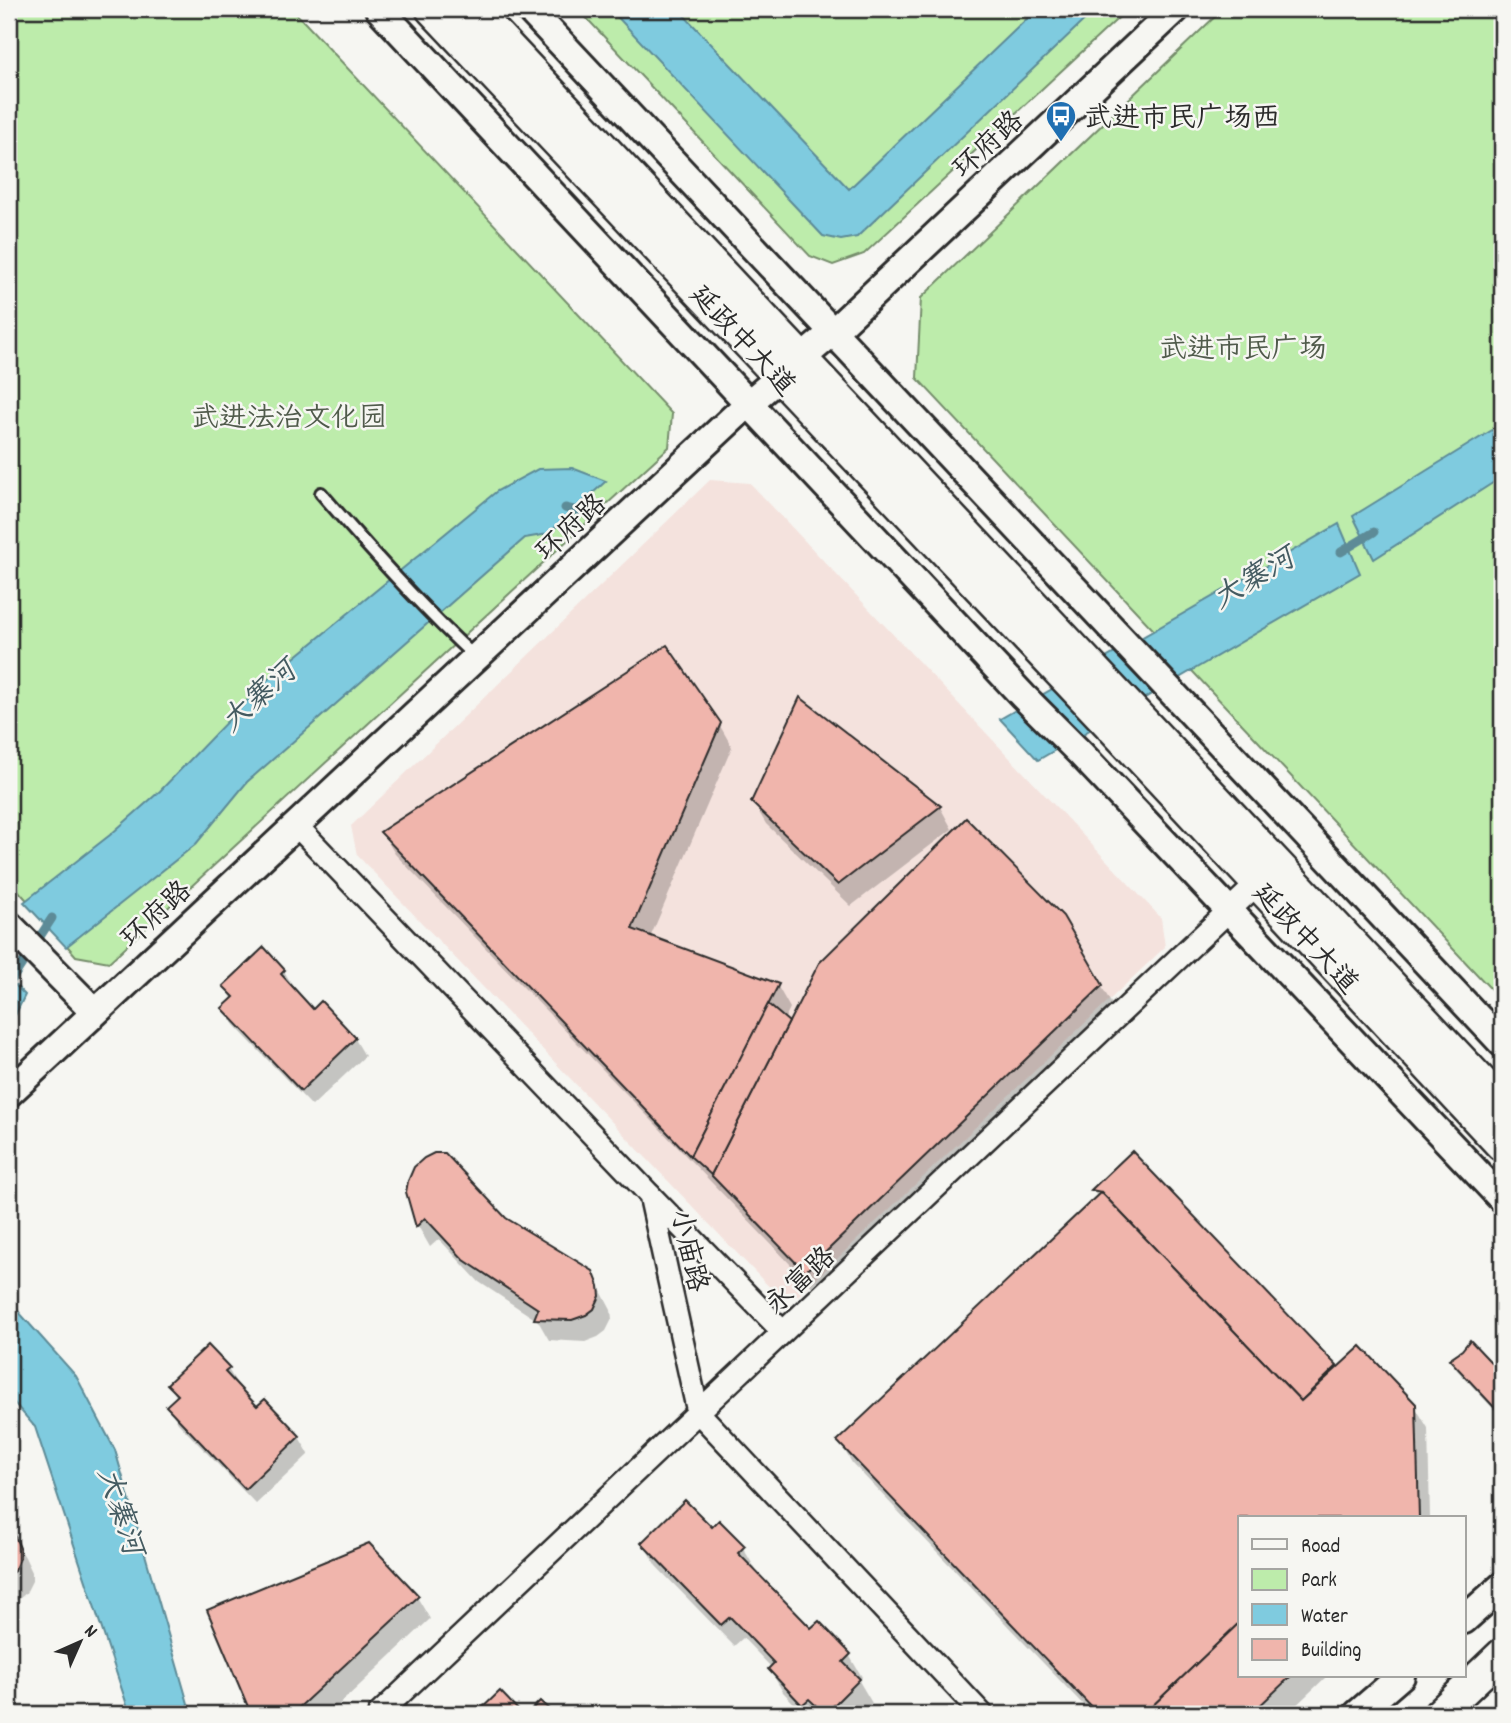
<svg xmlns="http://www.w3.org/2000/svg" width="1511" height="1723" font-family="Dekko,'LXGW WenKai TC',sans-serif">
	<style>
		.built { fill: #f4e2dd }
		.green { fill: #bdecab; stroke: #748c6b; stroke-width: 2 }
		.water { fill: #7fcbdf; stroke: #5d8b97; stroke-width: 2 }
		.shadow { fill: #0003 }
		.lines { fill: none; stroke-linecap: round; stroke-linejoin: round }
		.stream { stroke: #5d8b97; stroke-width: 9 }
		.building { fill: #f0b5ac; stroke: #2b2b2b; stroke-width: 2 }
		.service-casing { stroke: #2b2b2b; stroke-width: 16 }
		.minor-casing { stroke: #2b2b2b; stroke-width: 26 }
		.tertiary-casing { stroke: #2b2b2b; stroke-width: 32 }
		.secondary-casing { stroke: #2b2b2b; stroke-width: 35 }
		.primary-casing { stroke: #2b2b2b; stroke-width: 38 }
		.service { stroke: #f6f6f2; stroke-width: 10 }
		.minor { stroke: #f6f6f2; stroke-width: 21 }
		.tertiary { stroke: #f6f6f2; stroke-width: 26 }
		.secondary { stroke: #f6f6f2; stroke-width: 30 }
		.primary { stroke: #f6f6f2; stroke-width: 33 }
		.labels { text-anchor: middle; stroke-width: 5; stroke-linejoin: round; paint-order: stroke }
		.poi-label { font-size: 28px; fill: #2b2b2b; stroke: #f6f6f2; text-anchor: start }
		.street-label { font-size: 28px; fill: #2b2b2b; stroke: #f6f6f2 }
		.park-label { font-size: 28px; fill: #505b4b; stroke: #f6f6f2 }
		.water-label { font-size: 30px; font-style: italic; fill: #445b61; stroke: #f6f6f2 }
	</style>
	<rect width="100%" height="100%" fill="#f6f6f2"/>
	<filter id="ink" filterUnits="userSpaceOnUse"><feTurbulence type="fractalNoise" baseFrequency=".0143" numOctaves="2"/><feDisplacementMap in="SourceGraphic" scale="14" xChannelSelector="R" yChannelSelector="G"/><feConvolveMatrix kernelMatrix="1 2 1 2 8 2 1 2 1" color-interpolation-filters="sRGB"/></filter>
	<g filter="url(#ink)">
		<path class="built" d="M710 480 750 483 1161 918 1165 947 798 1296 777 1295 357 855 351 826Z"/>
		<g class="green">
			<path d="M9 9H292L672 414 669 447 109 962 76 956 9 880Z"/>
			<path d="M578 9H1128L864 254 833 265 810 256Z"/>
			<path d="M1223 9H1502V1001L917 378 921 298Z"/>
		</g>
		<g class="water">
			<path d="M610 9H678L849 189 1037 9H1096L857 237 841 240 823 236Z"/>
			<path d="M1502 424V477L1374 559 1353 516Z"/>
			<path d="M572 468 606 481 548 534 525 538 247 782 196 844 66 947 24 902 110 835 160 791 266 681 497 491 538 469Z"/>
			<path d="M1339 524 1360 573 1038 760 1000 719Z"/>
			<path d="M9 979 25 995 9 1028Z"/>
			<path d="M9 1301 76 1376 115 1450 191 1714H130L35 1427 9 1397Z"/>
		</g>
		<g class="shadow">
			<path d="M719 724 732 747 650 938 777 985 790 1008 784 1020 789 1025 1062 917 1114 1008 818 1293 395 854 382 832Z"/>
			<path d="M753 802 940 807 952 829 851 906 766 824Z"/>
			<path d="M263 950 284 971 294 988 313 1011 321 1003 355 1039 365 1056 312 1106 234 1025 224 1008 233 1000 225 986Z"/>
			<path d="M1132 1153 1337 1368 1414 1405 1428 1428 1430 1518H1240V1676H1327L1287 1714H1092L852 1463 839 1441 1097 1197 1093 1190Z"/>
			<path d="M408 1192 505 1220 591 1272 611 1310 612 1319 606 1331 598 1337 585 1342 549 1340 538 1321 479 1282 439 1239 430 1247 418 1226Z"/>
			<path d="M1470 1343 1502 1377V1418L1457 1370 1451 1360 1463 1351Z"/>
			<path d="M228 1369 238 1386 257 1409 265 1401 299 1437 309 1454 256 1504 178 1423 168 1406 177 1398 169 1384Z"/>
			<path d="M711 1530 743 1548 756 1570 754 1572 811 1631 849 1655 862 1677 859 1681 872 1703 860 1714H804L783 1692 770 1670 772 1668 743 1638 734 1646 656 1566 643 1543Z"/>
			<path d="M9 1532 25 1557 32 1572V1581L26 1593 19 1599 9 1603Z"/>
			<path d="M417 1597 430 1619 329 1714H253L209 1611Z"/>
		</g>
		<g class="lines">
			<g class="stream">
				<path d="M565 508 582 512"/>
				<path d="M1341 552 1374 532"/>
				<path d="M9 984 52 918"/>
			</g>
		</g>
		<g class="building">
			<path d="M667 645 721 723 632 929 779 984 690 1156 380 832Z"/>
			<path d="M800 697 941 806 838 885 751 802Z"/>
			<path d="M966 818 1063 916 1103 985 805 1272 711 1175 819 963Z"/>
			<path d="M264 947 285 970 281 974 313 1009 321 1001 356 1038 301 1091 222 1008 234 997 223 986Z"/>
			<path d="M768 1004 789 1022 711 1175 690 1156Z"/>
			<path d="M1132 1151 1337 1366 1301 1401 1101 1192 1091 1190Z"/>
			<path d="M434 1153H445L506 1218 593 1271 599 1286 600 1296 594 1309 586 1315 572 1320 534 1319 538 1309 464 1260 425 1218 416 1227 406 1192 408 1181 414 1167 424 1158Z"/>
			<path d="M1101 1192 1301 1401 1361 1346 1416 1404 1419 1518H1240V1622L1144 1714H1098L837 1441Z"/>
			<path d="M1470 1340 1502 1374V1402L1495 1408 1449 1359 1462 1350Z"/>
			<path d="M208 1345 230 1368 225 1372 257 1406 265 1399 300 1436 245 1489 166 1406 178 1395 167 1384Z"/>
			<path d="M685 1500 712 1527 719 1520 745 1546 738 1553 811 1628 819 1621 851 1654 843 1662 860 1679 825 1714 809 1699 802 1705 768 1669 774 1663 730 1617 721 1625 641 1543Z"/>
			<path d="M9 1530 13 1532 20 1548V1558L14 1571 9 1575Z"/>
			<path d="M369 1543 419 1596 292 1714H251L207 1610Z"/>
			<path d="M1240 1622V1676H1291L1251 1714H1144Z"/>
			<path d="M500 1691 522 1714H476Z"/>
			<path d="M540 1701 554 1714H527Z"/>
		</g>
		<g class="lines">
			<g class="service-casing">
				<path id="service" d="M321 493C370 550 420 606 475 657"/>
			</g>
			<g class="minor-casing">
				<g id="minor">
					<path d="M296 825 650 1195 698 1412 982 1714"/>
					<path d="M650 1195 783 1332"/>
					<path d="M379 1714 1257 884"/>
				</g>
			</g>
			<g class="tertiary-casing">
				<g id="tertiary">
					<path d="M379 9 1023 696 1081 754 1502 1199"/>
					<path d="M529 9 1502 1043"/>
					<path d="M9 925 95 1012"/>
					<path d="M9 1093 749 403 834 331 1176 9"/>
					<path d="M1464 1620 1502 1586"/>
					<path d="M1357 1714 1401 1676"/>
				</g>
			</g>
			<g class="secondary-casing">
				<path id="secondary" d="M1439 1714 1502 1654"/>
			</g>
			<g class="primary-casing">
				<g id="primary">
					<path d="M433 9 1114 728 1502 1144"/>
					<path d="M471 9 1502 1105"/>
				</g>
			</g>
			<use href="#service" class="service"/>
			<use href="#minor" class="minor"/>
			<use href="#tertiary" class="tertiary"/>
			<use href="#secondary" class="secondary"/>
			<use href="#primary" class="primary"/>
		</g>
	</g>
	<defs>
		<g id="bus-pin" transform="scale(1.575)"><path d="M0 17L-7.5 6A9.5 9.5 0 1 1 7.5 6Z" fill="#1f6fb2" stroke="#f6f6f2"/><path d="M-5-6H5V4H4V6H2V4H-2V6H-4V4H-5ZM-3.5-4V0h7V-4ZM-3.5 1.2v1.5H-2V1.2ZM2 1.2v1.5H3.5V1.2Z" fill="#fff"/></g>
	</defs>
	<g fill-rule="evenodd">
		<use href="#bus-pin" x="1061" y="116"/>
	</g>
	<g class="labels">
		<g class="poi-label">
			<text x="1084" y="126">武进市民广场西</text>
		</g>
		<g class="street-label">
			<text transform="translate(987 143) rotate(-43)" y="10">环府路</text>
			<text transform="translate(744 339) rotate(47)" y="10">延政中大道</text>
			<text transform="translate(570 526) rotate(-43)" y="10">环府路</text>
			<text transform="translate(155 913) rotate(-43)" y="10">环府路</text>
			<text transform="translate(1307 937) rotate(47)" y="10">延政中大道</text>
			<text transform="translate(691 1250) rotate(77)" y="10">小庙路</text>
			<text transform="translate(799 1279) rotate(-43)" y="10">永富路</text>
		</g>
		<g class="park-label">
			<text x="1243" y="357">武进市民广场</text>
			<text x="289" y="426">武进法治文化园</text>
		</g>
		<g class="water-label">
			<text transform="translate(1253 577) rotate(-31)" y="10">大寨河</text>
			<text transform="translate(258 695) rotate(-42)" y="10">大寨河</text>
			<text transform="translate(122 1511) rotate(72)" y="10">大寨河</text>
		</g>
	</g>
	<rect width="1511" height="1723" fill="none" stroke="#f6f6f2" stroke-width="35"/>
	<rect x="18" y="18" width="1476" height="1688" fill="none" stroke="#2b2b2b" stroke-width="2.5" filter="url(#ink)"/>
	<rect x="1238" y="1516" width="228" height="161" fill="#f6f6f2" stroke="#a5a5a2" stroke-width="2"/>
	<rect x="1252" y="1539" width="35" height="10" fill="#f6f6f2" stroke="#a5a5a2" stroke-width="2"/>
	<text x="1301" y="1552" font-size="21" fill="#2b2b2b">Road</text>
	<rect x="1252" y="1569" width="35" height="21" fill="#bdecab" stroke="#a5a5a2" stroke-width="2"/>
	<text x="1301" y="1586" font-size="21" fill="#2b2b2b">Park</text>
	<rect x="1252" y="1604" width="35" height="21" fill="#7fcbdf" stroke="#a5a5a2" stroke-width="2"/>
	<text x="1301" y="1622" font-size="21" fill="#2b2b2b">Water</text>
	<rect x="1252" y="1639" width="35" height="21" fill="#f0b5ac" stroke="#a5a5a2" stroke-width="2"/>
	<text x="1301" y="1656" font-size="21" fill="#2b2b2b">Building</text>
	<g transform="translate(80 1642) rotate(45)" stroke="#f6f6f2" stroke-width="5" paint-order="stroke">
	<path d="M0-5L12 26L0 18L-12 26Z" fill="#2b2b2b"/>
	<text y="-10" font-size="19" font-weight="bold" text-anchor="middle" fill="#2b2b2b">N</text>
	</g>
</svg>
